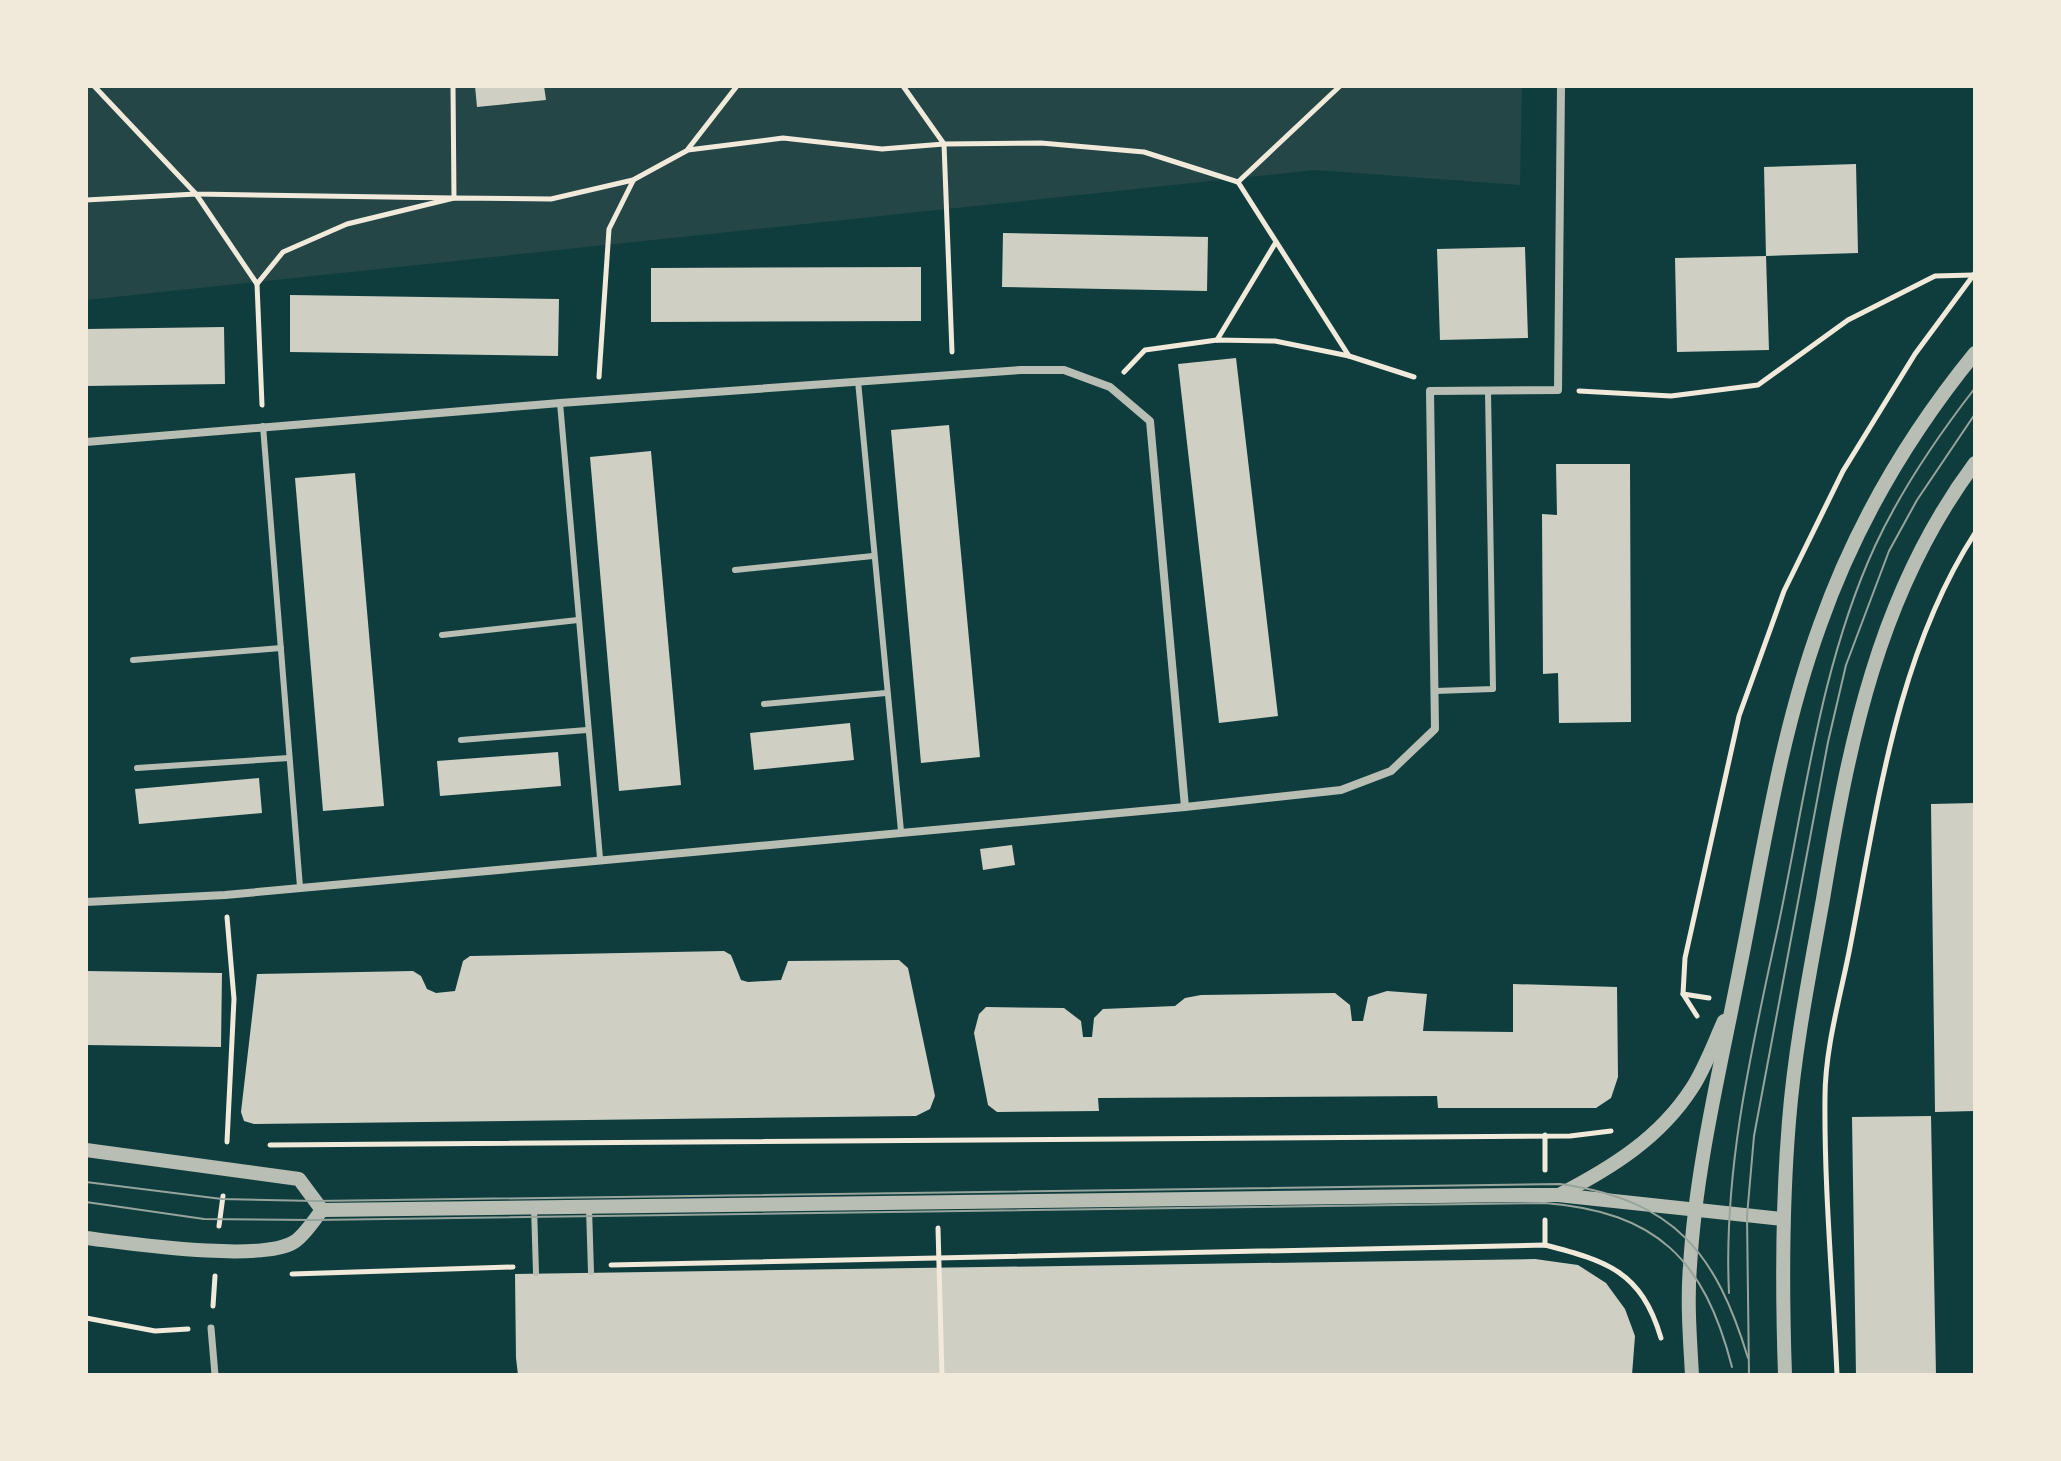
<svg xmlns="http://www.w3.org/2000/svg" width="2061" height="1461" font-family="'DejaVu Sans',sans-serif">
	<style>
		.green { fill: #244646 }
		.building { fill: #cfcfc3 }
		.lines { fill: none; stroke-linecap: round; stroke-linejoin: round }
		.path { stroke: #f1e9da; stroke-width: 5 }
		.service { stroke: #b8beb3; stroke-width: 6 }
		.pedestrian { stroke: #b8beb3; stroke-width: 7 }
		.minor { stroke: #b8beb3; stroke-width: 8 }
		.tertiary { stroke: #b8beb3; stroke-width: 14 }
		.tram { stroke: #97a49c; stroke-width: 2 }
	</style>
	<rect width="100%" height="100%" fill="#0f3d3e"/>
	<path class="green" d="M86 86H1522L1520 185 1315 170 86 300Z"/>
	<g class="building">
		<path d="M475 86H544L546 100 477 107Z"/>
		<path d="M1856 164 1858 253 1766 256 1764 167Z"/>
		<path d="M1003 233 1208 237 1207 291 1002 287Z"/>
		<path d="M1525 247 1528 338 1440 340 1437 249Z"/>
		<path d="M1766 256 1769 350 1677 352 1675 258Z"/>
		<path d="M921 267V321L651 322V268Z"/>
		<path d="M290 295 559 299 558 356 290 352Z"/>
		<path d="M224 327 225 384 86 386V329Z"/>
		<path d="M1236 358 1278 716 1219 723 1178 364Z"/>
		<path d="M949 425 980 757 921 763 891 430Z"/>
		<path d="M651 451 681 785 619 791 590 457Z"/>
		<path d="M1556 464H1630L1631 722 1559 723 1558 673 1543 674 1542 514 1557 515Z"/>
		<path d="M355 473 384 806 323 811 295 478Z"/>
		<path d="M850 723 854 760 754 770 750 733Z"/>
		<path d="M558 752 561 786 440 796 437 761Z"/>
		<path d="M259 778 262 813 139 824 135 789Z"/>
		<path d="M1975 803V1111L1935 1112 1931 804Z"/>
		<path d="M1012 845 1015 865 983 870 980 849Z"/>
		<path d="M724 951 731 955 741 980 748 982 781 980 788 961 899 960 908 968 935 1096 930 1109 916 1116 254 1124 244 1121 241 1112 257 974 413 971 421 976 427 989 436 993 455 991 463 961 470 956Z"/>
		<path d="M86 971 222 973 221 1047 86 1045Z"/>
		<path d="M1513 984 1617 987 1618 1077 1611 1098 1596 1108H1438L1437 1096 1098 1098 1099 1111 997 1112 988 1105 974 1033 979 1014 986 1007 1064 1008 1081 1021 1083 1037H1092L1094 1018 1103 1009 1175 1006 1185 998 1201 995 1335 993 1350 1005 1352 1021H1363L1368 997 1387 991 1427 994 1423 1031 1513 1032Z"/>
		<path d="M1931 1116 1936 1375H1856L1852 1117Z"/>
		<path d="M1535 1259 1578 1265 1606 1283 1625 1309 1635 1336 1632 1375H518L516 1358 515 1274Z"/>
	</g>
	<g class="lines">
		<g class="path">
			<path d="M94 86 196 194 454 198 453 86"/>
			<path d="M903 86 944 144 952 352"/>
			<path d="M688 149 737 86"/>
			<path d="M1238 182 1349 356"/>
			<path d="M86 200 196 194 257 284 283 252 347 224 454 198 551 199 633 180 688 150 783 138 882 149 944 144 1041 143 1144 152 1238 182 1340 86"/>
			<path d="M257 284 262 405"/>
			<path d="M1217 340 1276 242"/>
			<path d="M1124 372 1145 350 1217 340 1275 341 1349 356 1414 377"/>
			<path d="M599 377 609 229 633 181"/>
			<path d="M1579 391 1671 396 1758 385 1848 320 1935 276 1973 275"/>
			<path d="M227 917 234 999 227 1142"/>
			<path d="M1683 994 1709 998"/>
			<path d="M1697 1016 1683 994 1685 958 1739 716 1784 591 1843 471 1915 354 1975 273"/>
			<path d="M1545 1135V1170"/>
			<path d="M270 1145 1570 1136 1611 1131"/>
			<path d="M1545 1220V1245"/>
			<path d="M219 1226 223 1196"/>
			<path d="M938 1228 942 1375"/>
			<path d="M611 1265 1545 1245C1607 1261 1641 1271 1661 1338"/>
			<path d="M292 1274 513 1267"/>
			<path d="M213 1306 215 1276"/>
			<path d="M86 1318 155 1331 188 1329"/>
			<path d="M1837 1375C1833 1283 1824 1189 1825 1097 1825 1046 1842 991 1851 942 1878 803 1897 654 1975 533"/>
		</g>
		<g class="service">
			<path d="M858 381 901 831"/>
			<path d="M560 403 600 858"/>
			<path d="M263 426 300 887"/>
			<path d="M735 570 873 556"/>
			<path d="M442 635 578 620"/>
			<path d="M133 660 281 648"/>
			<path d="M1435 691 1493 689 1488 391"/>
			<path d="M764 704 886 693"/>
			<path d="M461 740 587 730"/>
			<path d="M137 768 289 758"/>
			<path d="M534 1207 536 1273"/>
			<path d="M589 1208 591 1272"/>
		</g>
		<path class="pedestrian" d="M211 1328 215 1375"/>
		<g class="minor">
			<path d="M86 442 560 403 1021 370H1064L1110 387 1150 421 1185 807"/>
			<path d="M86 902 225 895 1185 807 1341 790 1391 771 1435 729 1430 391 1558 390 1561 86"/>
		</g>
		<g class="tertiary">
			<path d="M86 1150 299 1179 322 1210"/>
			<path d="M1559 1195C1611 1168 1660 1138 1692 1088 1705 1068 1714 1043 1724 1021"/>
			<path d="M322 1210 1518 1195H1558L1783 1219"/>
			<path d="M86 1238C128 1243 260 1263 294 1242 304 1236 314 1220 322 1210"/>
			<path d="M1692 1375C1690 1339 1687 1302 1690 1266 1696 1166 1721 1065 1740 967 1763 853 1780 735 1820 625 1855 526 1909 434 1975 353"/>
			<path d="M1785 1375C1782 1290 1782 1206 1789 1121 1795 1046 1810 972 1823 899 1849 743 1878 593 1975 463"/>
		</g>
		<g class="tram">
			<path d="M86 1182 222 1199 316 1201 1560 1184C1675 1200 1716 1253 1748 1358"/>
			<path d="M86 1202 204 1219 314 1220 1545 1203C1657 1212 1704 1259 1732 1367"/>
			<path d="M1729 1293C1723 1170 1752 1047 1778 927 1805 800 1820 666 1875 546 1901 490 1937 437 1975 388"/>
			<path d="M1749 1375 1747 1216 1754 1136 1828 742 1846 665 1889 551 1917 500 1975 414"/>
		</g>
	</g>
	<rect width="2061" height="1461" fill="none" stroke="#f1e9da" stroke-width="176"/>
</svg>
